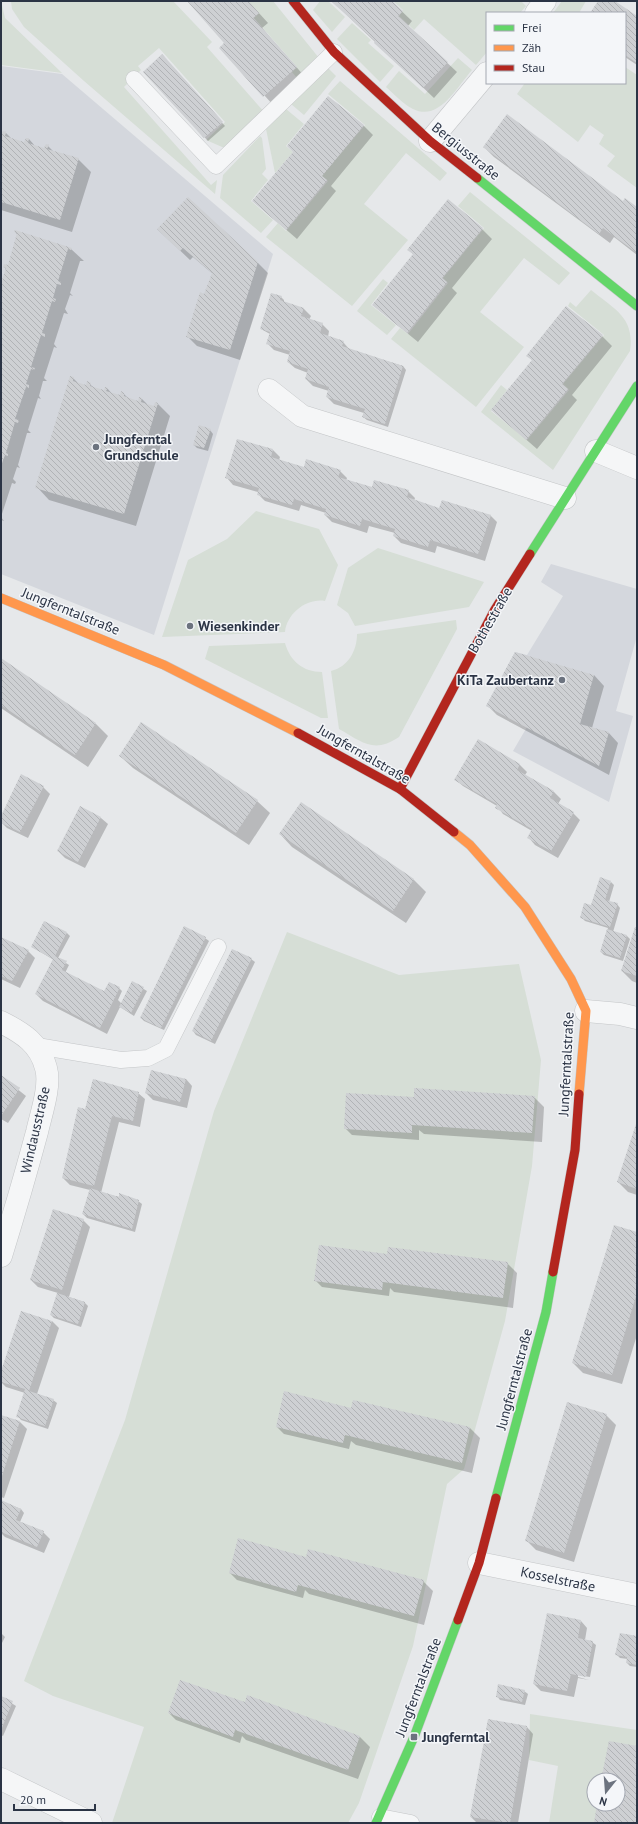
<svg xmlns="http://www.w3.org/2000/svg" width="638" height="1824" font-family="'PT Sans',sans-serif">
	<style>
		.built { fill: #d4d7dd }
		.green { fill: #d6ded6; fill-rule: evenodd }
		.shadow { fill: #0003 }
		.building { fill: url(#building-back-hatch) }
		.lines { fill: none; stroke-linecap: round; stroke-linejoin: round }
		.lane-casing { stroke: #c4c6c8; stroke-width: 17 }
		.street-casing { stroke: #c4c6c8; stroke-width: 23 }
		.fast-casing { stroke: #c4c6c8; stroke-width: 10 }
		.slow-casing { stroke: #c4c6c8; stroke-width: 10 }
		.jam-casing { stroke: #c4c6c8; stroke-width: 10 }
		.lane { stroke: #f5f6f7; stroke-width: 16 }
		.street { stroke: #f5f6f7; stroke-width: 22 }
		.fast { stroke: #63d668; stroke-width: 9 }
		.slow { stroke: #ff974d; stroke-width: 9 }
		.jam { stroke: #b3261e; stroke-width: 9 }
		.poi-dot { fill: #6c737f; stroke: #f4f6f9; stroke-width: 1.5 }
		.labels { text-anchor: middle; stroke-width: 3; stroke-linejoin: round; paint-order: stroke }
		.street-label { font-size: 14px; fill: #2b3445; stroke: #f4f6f9 }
		.poi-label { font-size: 14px; font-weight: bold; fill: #2b3445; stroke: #f4f6f9; text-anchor: start }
	</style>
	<defs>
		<pattern id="building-back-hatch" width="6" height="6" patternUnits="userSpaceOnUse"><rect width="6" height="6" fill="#ced0d3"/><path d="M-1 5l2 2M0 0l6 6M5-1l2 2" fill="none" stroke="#b1b3b6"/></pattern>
	</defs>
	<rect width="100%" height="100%" fill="#e6e8ea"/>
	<g class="built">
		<path d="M1 66 62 74 273 254 154 635 1 574Z"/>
		<path d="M551 564 637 589V636L616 711 633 716 609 802 513 751 527 727 486 706 515 652 527 655 563 596 541 582Z"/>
	</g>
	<g class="green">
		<path d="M1 1 5 18 62 73 1 65Z"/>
		<path d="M11 1H173L212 42 207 47 265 113 229 150 206 140 225 122 159 48 138 66 141 70 124 87 211 185 217 180 215 194 84 81 24 27 12 9Z"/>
		<path d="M248 1H273L319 58 298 79 292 72 297 67 254 18 259 13Z"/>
		<path d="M320 1H328L345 17 332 32 313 10Z"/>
		<path d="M393 1H521L526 6 520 13H487V52L476 65 424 19 414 30 399 16 403 10Z"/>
		<path d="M562 1H586L579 13H553Z"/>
		<path d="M352 23 371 40 368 43 394 66 380 82 337 39Z"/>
		<path d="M458 58 472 70C457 87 439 122 413 109 403 104 394 94 386 87L399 71 425 94Z"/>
		<path d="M625 67 637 75V188L607 166 615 156 599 144 604 135 590 125 578 142 517 94 525 83H625Z"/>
		<path d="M328 68 336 76 304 115 291 104Z"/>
		<path d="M340 81 447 173 440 181 406 153 364 204 408 240 352 306 266 237 278 223 286 231 328 181 322 176 365 125 328 94Z"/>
		<path d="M286 109 304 124 286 146 293 152 275 173 266 129Z"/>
		<path d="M260 136 262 138 266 169 262 174 268 180 251 201 273 220 261 233 220 198 223 175Z"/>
		<path d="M470 192 570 273 559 285 524 258 480 312 524 347 476 407 391 339 400 328 408 334 448 283 443 278 484 228 458 206Z"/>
		<path d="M383 279 388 283 371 305 396 325 387 335 357 311Z"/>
		<path d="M591 290C614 309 635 317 630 351L553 470 481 412 501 385 507 390 491 411 527 440 569 390 563 384 604 335 568 306 570 302 576 307Z"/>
		<path d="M256 511 319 529 338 565 325 601C307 598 287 613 285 632L162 637 188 560 227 539Z"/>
		<path d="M378 548 484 582 469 607 355 626 348 613 337 605 348 568Z"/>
		<path d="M456 620 457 629 399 737C374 754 362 742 339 729L331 671C348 667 357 651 357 634Z"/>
		<path d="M285 643C290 661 303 672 322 672L328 718H321L205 659 209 646Z"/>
		<path d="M287 932 399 975 519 964 541 1060 532 1166 505 1321 464 1469 447 1484 413 1646 359 1803 348 1823H112L144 1727 53 1696 24 1681 125 1420 214 1111Z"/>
		<path d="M530 1714 637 1730V1823H549L558 1766 529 1760ZM594 1780H618V1804H594Z"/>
	</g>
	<g class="shadow">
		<path d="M188 1H248L268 23 262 28 306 78 274 106 221 48 226 43Z"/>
		<path d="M332 1H391L412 21 408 26 457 72 434 98Z"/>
		<path d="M599 1H613L637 17V65L625 57V13H591Z"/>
		<path d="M165 59 225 126 208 141 145 72Z"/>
		<path d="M363 125 373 135 331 186 336 191 297 239 253 201Z"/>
		<path d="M6 133 12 139 25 143 29 139 35 146 45 149 48 146 54 152 78 159 91 172 72 232 1 210V136Z"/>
		<path d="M484 147 637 209V255L614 237 610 243 494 157Z"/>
		<path d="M482 229 492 239 452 288 457 293 418 342 373 305 414 255 409 250Z"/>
		<path d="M15 232 71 249 84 261H80L70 293 73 296 70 295 65 309 68 314 64 313 54 344 57 348 54 347 44 378 47 381H43L39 396 41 399 38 398 28 430 31 433H27L18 465 20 468 17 467 13 479 16 482 15 484 12 483 1 517 4 521 1 520V284L7 270 4 267H8L18 235Z"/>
		<path d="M168 239 258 263 268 273 240 360 197 346 187 336 213 274 193 257 190 260Z"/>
		<path d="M281 297 284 300V303L304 309 311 316 309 320 322 324 329 331 328 337 343 342 350 350 403 366 406 370 388 427 367 420 363 417 364 413 334 404 327 397 329 391 313 386 306 379 308 373 295 368 288 362 290 355 274 350 267 343 270 334 261 329Z"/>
		<path d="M602 336 612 346 572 395 577 400 537 449 492 410 533 361 528 356Z"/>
		<path d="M73 378 79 384 87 386 88 383 96 389 104 391 107 388 113 395 120 397 124 394 129 399 139 402 142 399 148 405 155 407 158 404 170 416 136 526 49 500 37 487Z"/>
		<path d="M210 430 213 434 208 451 197 448 194 445Z"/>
		<path d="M273 450 280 457 279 460 305 468 340 471 347 478 346 481 372 488 408 491 415 498 414 501 440 509 490 515 497 522 485 561 437 546 435 553 401 543 394 536 395 533 369 526 367 533 332 522 325 515 326 513 301 505 299 511 265 501 258 494V492L233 485 227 478Z"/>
		<path d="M1 659 96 724 108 736 88 767 1 708Z"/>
		<path d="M594 675 604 686 592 728 608 732 618 743 609 775 497 715 487 705Z"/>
		<path d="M478 741 520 765 527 772 525 775 554 792 561 799 558 804 573 813 580 820 558 858 535 845 529 838 532 831 503 814 497 806 463 786 456 780Z"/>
		<path d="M120 756 257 801 270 813 249 845 133 768Z"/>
		<path d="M43 787 50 794 28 838 7 828 1 822V818Z"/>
		<path d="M301 804 414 880 426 892 406 923 292 847 280 834Z"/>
		<path d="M80 807 101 818 108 824 85 868 65 858 58 851Z"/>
		<path d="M611 882 614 885 609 902 617 904 620 908 613 932 627 936 630 939 623 961 604 955 601 952 608 928 585 921 581 917Z"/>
		<path d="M637 928V983L632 981 622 971Z"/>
		<path d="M67 933 70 936 58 958 69 965 65 973 105 992 119 988 122 991 118 1000 122 1004 132 982 147 991 134 1016 120 1007 107 1034 43 1001 36 994 54 960 32 947Z"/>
		<path d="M1 938 28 951 35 958 20 988 1 979Z"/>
		<path d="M205 938 209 941 164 1030 144 1021 141 1018Z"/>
		<path d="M251 959 255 962 215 1044 196 1035 193 1031Z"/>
		<path d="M1 1076 26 1096 8 1123 1 1119Z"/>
		<path d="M186 1079 192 1086 187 1108 153 1100 146 1093Z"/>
		<path d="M138 1093 145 1099 140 1127 119 1122 101 1193 138 1201 142 1204 135 1232 87 1218 83 1214 90 1190 70 1185 63 1178 86 1110Z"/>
		<path d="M534 1097 544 1107 542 1142 424 1134 419 1130V1140L352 1135 345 1128 415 1098Z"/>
		<path d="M637 1123V1195L628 1192 618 1182Z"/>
		<path d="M83 1220 90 1227 69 1297 84 1302 88 1306 81 1327 54 1318 51 1315 58 1293 38 1287 31 1280Z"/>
		<path d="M637 1233V1335L622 1384 583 1373 573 1363Z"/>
		<path d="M386 1255 507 1263 517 1273 513 1308 394 1292 390 1288 389 1296 322 1287 315 1280Z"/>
		<path d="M52 1321 59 1328 37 1394 53 1400 57 1403 48 1429 21 1420 18 1416 25 1393 6 1387 1 1382V1374Z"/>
		<path d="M352 1409 470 1428 480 1438 472 1473 356 1445 351 1441 349 1449 284 1434 277 1427Z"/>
		<path d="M606 1415 616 1425 574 1562 536 1550 526 1540Z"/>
		<path d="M1 1417 20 1422 27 1429 4 1498 1 1497Z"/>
		<path d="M1 1501 21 1509 24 1513 20 1522 43 1532 50 1539 44 1553 5 1537 1 1533Z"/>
		<path d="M305 1558 423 1581 433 1591 424 1625 309 1594 305 1590 303 1598 237 1580 230 1573Z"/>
		<path d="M581 1621 587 1628 585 1640 592 1642 596 1645 590 1677 578 1675V1677L589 1680 578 1678 574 1697 541 1691 534 1684Z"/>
		<path d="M1 1633 5 1637 1 1645Z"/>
		<path d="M637 1637V1667L630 1666 627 1663 628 1659 620 1658 616 1654Z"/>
		<path d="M524 1691 528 1694 525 1705 500 1700 497 1696Z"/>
		<path d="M2 1697 16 1706 3 1736 1 1735Z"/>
		<path d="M245 1704 360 1737 370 1747 358 1779 246 1740 242 1736 240 1743 176 1720 169 1713Z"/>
		<path d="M527 1727 533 1734 518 1823H477L471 1817Z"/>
		<path d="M609 1742 637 1747V1823H595L598 1804H618V1780H602Z"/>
	</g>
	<g class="building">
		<path d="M187 1H248L259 13 253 18 297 67 263 97 219 48 224 43Z"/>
		<path d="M331 1H392L403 11 398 16 448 62 423 88 374 43 375 41Z"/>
		<path d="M598 1H615L637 16V63L625 55V13H590Z"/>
		<path d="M162 54 223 122 204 138 143 72Z"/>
		<path d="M328 96 364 125 322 176 327 180 286 230 252 201 293 152 287 146Z"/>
		<path d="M507 114 623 201 625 198 637 207V253L603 228 599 234 483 147Z"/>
		<path d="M3 131 6 132 5 136 24 142 26 138H29L28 143 44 148 46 144 49 145 47 149 79 158 60 220 1 202V135Z"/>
		<path d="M188 197 258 262 230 350 186 337 200 292 204 294 212 273 183 248 180 251 157 229Z"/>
		<path d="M448 199 483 228 442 278 447 282 407 333 372 305 413 254 407 250Z"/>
		<path d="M15 230 72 248 71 250 68 249 58 281 61 282V285L57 284 53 298 56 299 55 302 52 301 42 333 45 334V337L41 335 31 367 35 368 34 370 31 369 26 384 29 385V388L26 387 15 419 19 420 18 423 15 422 6 453 8 454V456L5 455 1 466V283L6 268 3 267 4 264 8 265 17 233 14 232Z"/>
		<path d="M271 293 282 296 280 300 304 308 301 316 323 323 320 333 344 341 342 346 403 366 385 424 362 417 365 409 326 397 329 387 305 379 308 369 287 362 290 351 266 344 270 332 260 329Z"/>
		<path d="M566 306 603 335 562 384 568 389 526 440 491 410 532 360 526 356Z"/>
		<path d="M70 376 74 377 73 381 86 385 87 381 91 383 90 386 104 390 105 387 108 388 106 391 120 395 121 391 124 393V396L138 401 139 397 142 398 141 402 154 406 155 402 158 403 124 514 35 488Z"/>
		<path d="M199 425 211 429 204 448 193 445Z"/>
		<path d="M237 439 273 449 271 457 304 467 306 459 341 470 338 477 372 487 374 480 409 490 407 497 439 508 442 500 491 515 478 554 430 540 428 547 393 536 395 529 362 519 360 526 324 515 326 509 294 499 292 505 257 495 259 488 225 478Z"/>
		<path d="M515 652 594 675 580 724 609 732 599 766 486 706Z"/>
		<path d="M1 658 96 723 75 755 1 705Z"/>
		<path d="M141 722 258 800 236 833 119 756Z"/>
		<path d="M478 739 520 764 517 770 554 791 550 798 574 812 551 851 527 838 532 829 495 808 497 804 454 780Z"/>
		<path d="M21 774 44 786 20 832 1 823V816Z"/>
		<path d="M301 802 414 879 393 911 279 834Z"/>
		<path d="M80 806 101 817 78 862 57 851Z"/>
		<path d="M600 877 611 881 605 900 618 903 610 927 580 918 584 903 591 905Z"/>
		<path d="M44 921 67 932 55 956 67 961 62 970 104 991 109 982 120 987 100 1028 35 994 53 959 31 947Z"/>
		<path d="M184 926 206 937 161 1028 140 1018Z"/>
		<path d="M635 927H637V976L621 971Z"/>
		<path d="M607 929 627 935 620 958 600 952Z"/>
		<path d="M1 937 29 950 12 981 1 976Z"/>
		<path d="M232 949 252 958 211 1041 192 1031Z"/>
		<path d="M132 981 144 987 131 1013 119 1007Z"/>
		<path d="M151 1070 186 1079 180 1102 145 1093Z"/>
		<path d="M1 1075 20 1088 1 1116Z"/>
		<path d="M93 1079 139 1092 133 1121 112 1116 94 1186 62 1178 78 1107 85 1109Z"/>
		<path d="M414 1088 535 1096 532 1133 412 1125V1133L344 1129 346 1093 414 1097Z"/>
		<path d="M637 1121V1189L617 1182Z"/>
		<path d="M90 1188 119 1197V1193L139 1200 132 1229 82 1214Z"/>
		<path d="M53 1209 84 1219 62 1290 30 1280Z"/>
		<path d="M614 1225 637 1232V1293L612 1375 572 1363Z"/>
		<path d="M319 1245 387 1254 388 1247 508 1262 503 1298 383 1282 382 1290 314 1281Z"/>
		<path d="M57 1293 85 1302 78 1324 50 1315Z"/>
		<path d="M21 1311 52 1321 29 1391 54 1399 45 1426 16 1417 25 1389 1 1382V1371Z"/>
		<path d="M284 1391 351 1408 353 1400 470 1427 462 1463 345 1435 343 1443 276 1427Z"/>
		<path d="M567 1402 607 1414 564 1553 525 1541Z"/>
		<path d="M1 1415 20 1421 1 1479Z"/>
		<path d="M1 1500 21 1509 16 1520 44 1531 37 1547 1 1532Z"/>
		<path d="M238 1538 306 1557 308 1549 424 1580 414 1616 298 1585 296 1592 229 1573Z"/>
		<path d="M547 1613 581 1620 578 1638 593 1641 586 1677 571 1674 567 1691 533 1684Z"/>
		<path d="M620 1633 637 1636V1665L626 1663 627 1657 615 1655Z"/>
		<path d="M180 1680 245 1702 247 1695 360 1736 348 1770 235 1730 233 1737 168 1713Z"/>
		<path d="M498 1684 525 1690 522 1702 496 1697Z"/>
		<path d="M1 1696 13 1701 1 1730Z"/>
		<path d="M488 1719 527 1726 510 1823 470 1817Z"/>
		<path d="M609 1741 637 1746 636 1823H594L597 1804H618V1780H601Z"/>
	</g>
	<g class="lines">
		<g class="lane-casing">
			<g id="lane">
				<path d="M134 79 216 166 334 52"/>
				<path d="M37 1046 121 1060 148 1058 166 1049 218 947"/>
				<path d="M380 1817 411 1823"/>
			</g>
		</g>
		<g class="street-casing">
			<g id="street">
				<path d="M536 13 545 1"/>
				<path d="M430 141 487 73"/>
				<path d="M269 390 302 416 565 498"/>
				<path d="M596 451 637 468"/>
				<path d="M586 1011 620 1014 637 1018"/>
				<path d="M1 1022C23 1033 40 1044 46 1068 51 1086 41 1114 37 1132 26 1173 14 1214 1 1256"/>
				<path d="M479 1563 637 1595"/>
				<path d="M1 1779 91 1823"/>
			</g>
		</g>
		<g class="fast-casing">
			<g id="fast">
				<path d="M477 178 637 306"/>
				<path d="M530 554 637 386"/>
				<path d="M496 1498 546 1312 553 1272"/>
				<path d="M376 1823 414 1737 458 1620"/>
			</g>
		</g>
		<g class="slow-casing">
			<g id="slow">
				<path d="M1 598 164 665 298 733"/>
				<path d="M454 832 470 845 525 907 571 979 586 1011 579 1094"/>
			</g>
		</g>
		<g class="jam-casing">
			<g id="jam">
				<path d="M293 1 334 52 430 141 477 178"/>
				<path d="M298 733 400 789 454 832"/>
				<path d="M400 789 494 611 530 554"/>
				<path d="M553 1272 575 1150 579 1094"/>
				<path d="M458 1620 479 1563 496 1498"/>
			</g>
		</g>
		<use href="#lane" class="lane"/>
		<use href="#street" class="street"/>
		<use href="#fast" class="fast"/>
		<use href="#slow" class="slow"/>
		<use href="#jam" class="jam"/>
	</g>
	<g class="poi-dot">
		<circle cx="96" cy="447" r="4"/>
		<circle cx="190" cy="626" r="4"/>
		<circle cx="562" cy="680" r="4"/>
		<rect x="410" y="1733" width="8" height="8" rx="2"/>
	</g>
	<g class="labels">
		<g class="street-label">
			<text transform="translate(466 151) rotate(39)" y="5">Bergiusstraße</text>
			<text transform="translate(71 611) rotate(22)" y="5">Jungferntalstraße</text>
			<text transform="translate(490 620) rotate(-60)" y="5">Bothestraße</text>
			<text transform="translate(364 754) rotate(30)" y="5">Jungferntalstraße</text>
			<text transform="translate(566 1064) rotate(-87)" y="5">Jungferntalstraße</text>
			<text transform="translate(35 1130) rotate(-77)" y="5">Windausstraße</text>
			<text transform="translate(514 1379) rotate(-75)" y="5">Jungferntalstraße</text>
			<text transform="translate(558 1579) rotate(12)" y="5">Kosselstraße</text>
			<text transform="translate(418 1687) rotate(-69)" y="5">Jungferntalstraße</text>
		</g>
		<g class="poi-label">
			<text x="104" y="444">Jungferntal<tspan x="104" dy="16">Grundschule</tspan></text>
			<text x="198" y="631">Wiesenkinder</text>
			<text x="554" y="685" text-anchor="end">KiTa Zaubertanz</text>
			<text x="422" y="1742">Jungferntal</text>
		</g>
	</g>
	<rect width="638" height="1824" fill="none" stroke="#2b3445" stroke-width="4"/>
	<rect x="486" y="12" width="140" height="72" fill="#f4f6f9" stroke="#a4a8b1"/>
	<rect x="494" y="25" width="20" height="6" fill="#63d668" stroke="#a4a8b1"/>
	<text x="522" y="32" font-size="12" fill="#2b3445">Frei</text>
	<rect x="494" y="45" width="20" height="6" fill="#ff974d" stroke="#a4a8b1"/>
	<text x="522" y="52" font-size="12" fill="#2b3445">Zäh</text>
	<rect x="494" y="65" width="20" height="6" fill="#b3261e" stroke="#a4a8b1"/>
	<text x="522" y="72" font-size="12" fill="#2b3445">Stau</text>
	<g transform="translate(606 1792) rotate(197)"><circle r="19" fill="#f4f6f9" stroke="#a4a8b1"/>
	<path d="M0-3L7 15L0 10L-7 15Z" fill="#6c737f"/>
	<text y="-6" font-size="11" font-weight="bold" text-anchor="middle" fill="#2b3445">N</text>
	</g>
	<path d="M14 1804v6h81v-6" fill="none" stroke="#2b3445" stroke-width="2"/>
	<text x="20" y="1804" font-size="12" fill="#2b3445" stroke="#f4f6f9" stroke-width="3" paint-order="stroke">20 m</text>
</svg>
